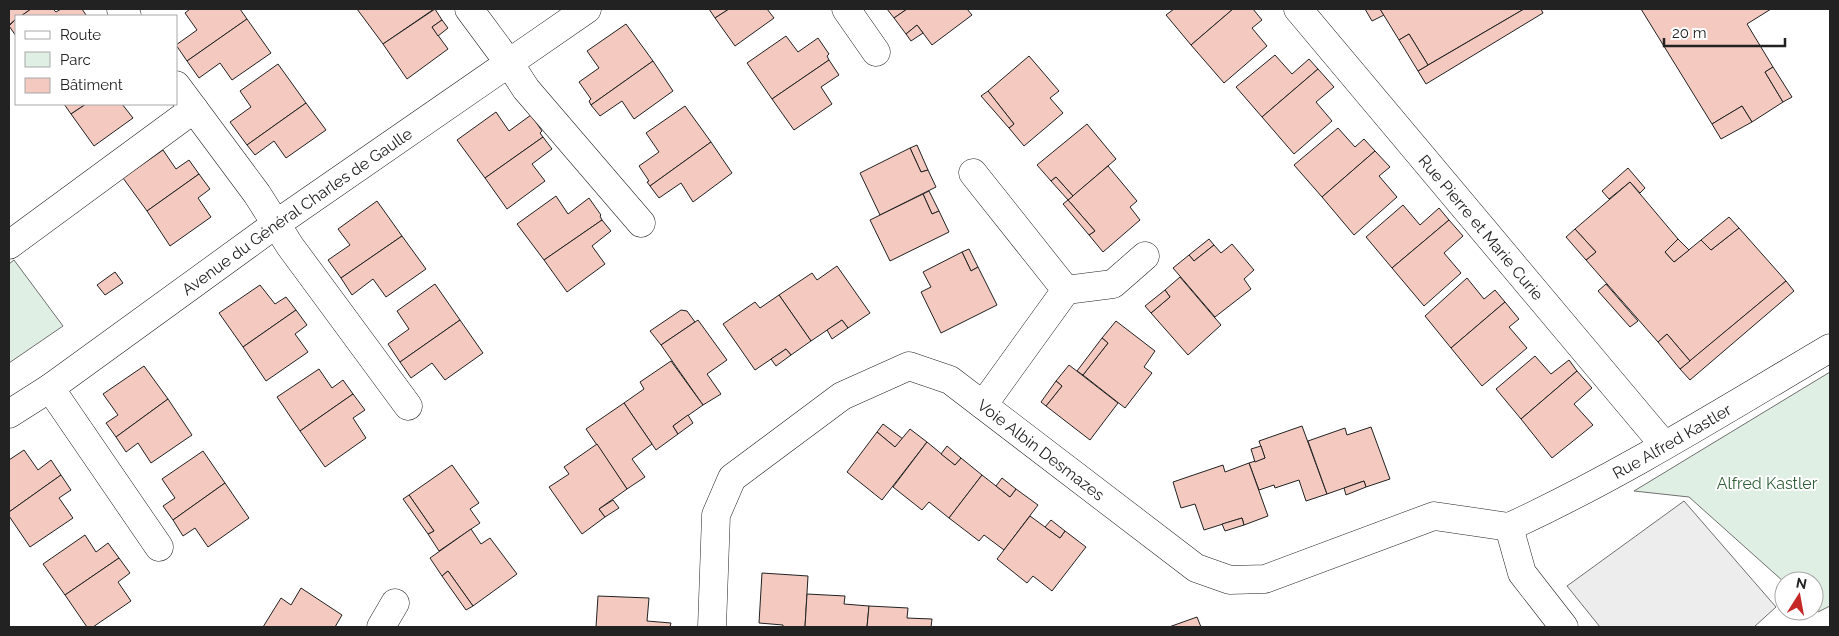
<svg xmlns="http://www.w3.org/2000/svg" width="1839" height="636" font-family="Raleway,sans-serif">
	<style>
		.green { fill: #e0efe3; stroke: #6f6f6f }
		.parking { fill: #ededed; stroke: #6f6f6f }
		.building { fill: #f3c9c0; stroke: #222 }
		.lines { fill: none; stroke-linecap: round; stroke-linejoin: round }
		.minor-casing { stroke: #222; stroke-width: 29 }
		.minor { stroke: #fff; stroke-width: 28 }
		.labels { text-anchor: middle; stroke-width: 4; stroke-linejoin: round; paint-order: stroke }
		.street-label { font-size: 16px; fill: #222; stroke: #fff }
		.park-label { font-size: 16px; fill: #2f5e38; stroke: #fff }
	</style>
	<rect width="100%" height="100%" fill="#fff"/>
	<g class="green">
		<path d="M14 260 63 326 9 363V264Z"/>
		<path d="M1830 372V606L1818 612 1814 608V581L1784 582 1689 497 1634 491Z"/>
	</g>
	<path class="parking" d="M1684 501 1776 607 1754 627H1600L1567 586Z"/>
	<g class="building">
		<path d="M9 9H31L21 16H16V19L9 25Z"/>
		<path d="M31 9H53L56 12 61 9H82L86 15 84 16H21Z"/>
		<path d="M190 9H240L247 19 187 61 176 45 197 30 185 13Z"/>
		<path d="M357 9H434L383 44Z"/>
		<path d="M435 9 442 20 432 27 448 49 407 79 383 44Z"/>
		<path d="M709 9H729L715 18Z"/>
		<path d="M729 9H767L774 18 735 46 715 18Z"/>
		<path d="M887 9H907L894 18Z"/>
		<path d="M907 9H967L972 15 932 45 917 25 906 34 894 18Z"/>
		<path d="M1174 9H1233L1191 45 1166 15Z"/>
		<path d="M1233 9H1253L1262 20 1252 28 1267 46 1224 83 1191 45Z"/>
		<path d="M1365 9H1380L1384 15 1372 21Z"/>
		<path d="M1380 9H1524L1428 65 1409 34 1399 40Z"/>
		<path d="M1524 9H1541L1543 13 1426 84 1418 71Z"/>
		<path d="M1641 9H1771L1747 24 1773 67 1765 72 1783 102 1752 122 1742 106 1712 124Z"/>
		<path d="M16 19V36L9 26Z"/>
		<path d="M247 19 271 53 232 80 220 63 199 78 187 61Z"/>
		<path d="M442 20 448 28 438 36 432 27Z"/>
		<path d="M626 24 653 61 591 105 589 101 591 99 579 82 599 68 587 51Z"/>
		<path d="M917 25 923 33 911 41 906 34Z"/>
		<path d="M1409 34 1428 65 1418 71 1399 40Z"/>
		<path d="M786 36 798 52 818 38 829 54 827 56 829 60 772 99 747 63Z"/>
		<path d="M1275 55 1292 74 1309 59 1318 69 1262 117 1236 87Z"/>
		<path d="M1029 56 1059 91 1050 98 1063 113 1024 146 1009 128 1014 124 988 91Z"/>
		<path d="M829 60 839 75 821 87 832 104 794 130 772 99Z"/>
		<path d="M653 61 673 91 634 119 622 101 600 116 591 105Z"/>
		<path d="M278 64 306 103 247 145 230 122 251 107 240 91Z"/>
		<path d="M1773 67 1792 97 1783 102 1765 72Z"/>
		<path d="M1318 69 1334 87 1316 102 1332 121 1294 154 1262 117Z"/>
		<path d="M988 91 1014 124 1009 128 981 96Z"/>
		<path d="M306 103 326 130 286 158 274 141 255 155 247 145Z"/>
		<path d="M64 104H86L71 114Z"/>
		<path d="M86 104H122L133 118 94 146 71 114Z"/>
		<path d="M685 106 711 142 650 186 647 182 649 181 639 166 659 152 646 133Z"/>
		<path d="M1742 106 1752 122 1721 139 1712 124Z"/>
		<path d="M496 112 509 131 531 115 542 131 540 133 543 137 485 178 457 140Z"/>
		<path d="M1087 124 1116 159 1073 196 1056 177 1051 181 1037 165Z"/>
		<path d="M1338 128 1355 147 1364 139 1375 151 1322 197 1294 165Z"/>
		<path d="M543 137 552 149 532 164 545 181 507 209 485 178Z"/>
		<path d="M711 142 732 173 693 202 681 183 659 198 650 186Z"/>
		<path d="M917 145 928 170 921 172 910 148Z"/>
		<path d="M910 148 921 172 928 170 936 187 880 215 860 173Z"/>
		<path d="M163 150 176 169 189 160 199 174 147 211 123 178Z"/>
		<path d="M1375 151 1390 167 1379 176 1397 197 1354 235 1322 197Z"/>
		<path d="M1108 166 1137 201 1130 207 1140 220 1103 252 1089 235 1095 231 1068 200Z"/>
		<path d="M1628 168 1645 188 1640 193 1630 182 1609 199 1602 191Z"/>
		<path d="M199 174 210 189 198 198 211 217 170 246 147 211Z"/>
		<path d="M1056 177 1073 196 1068 200 1051 181Z"/>
		<path d="M1630 182 1678 239 1665 252 1674 262 1701 240 1711 250 1739 228 1786 281 1690 361 1667 334 1658 342 1586 260 1596 252 1575 229Z"/>
		<path d="M929 191 939 211 932 214 923 194Z"/>
		<path d="M923 194 932 214 939 211 949 232 890 261 870 220Z"/>
		<path d="M556 196 568 214 589 198 601 215 600 216 602 220 544 260 517 224Z"/>
		<path d="M1068 200 1095 231 1089 235 1063 204Z"/>
		<path d="M377 201 402 236 341 278 328 260 350 245 338 229Z"/>
		<path d="M1403 205 1420 225 1439 208 1449 220 1392 268 1366 237Z"/>
		<path d="M1729 217 1739 228 1711 250 1701 240Z"/>
		<path d="M602 220 611 231 592 246 605 264 567 292 544 260Z"/>
		<path d="M1449 220 1463 236 1444 253 1461 273 1424 306 1392 268Z"/>
		<path d="M1575 229 1596 252 1586 260 1566 237Z"/>
		<path d="M402 236 426 269 386 297 373 279 352 295 341 278Z"/>
		<path d="M1209 239 1214 245 1194 261 1189 255Z"/>
		<path d="M1678 239 1689 250 1674 262 1665 252Z"/>
		<path d="M1232 244 1254 270 1244 279 1251 289 1215 317 1173 268 1189 255 1194 261 1214 245 1221 253Z"/>
		<path d="M969 249 978 267 971 271 962 252Z"/>
		<path d="M962 252 971 271 978 267 997 305 941 333 921 292 931 287 923 272Z"/>
		<path d="M837 266 870 313 848 328 842 320 811 341 779 295 812 273 817 280Z"/>
		<path d="M115 272 123 283 105 295 97 285Z"/>
		<path d="M1180 277 1221 325 1188 355 1151 313 1170 297 1165 290Z"/>
		<path d="M1467 278 1484 299 1495 290 1505 302 1451 348 1425 316Z"/>
		<path d="M1786 281 1794 291 1690 380 1680 369Z"/>
		<path d="M435 284 460 320 400 362 388 344 409 329 397 311Z"/>
		<path d="M1606 284 1638 321 1630 327 1598 291Z"/>
		<path d="M260 285 275 304 286 297 296 310 243 347 219 313Z"/>
		<path d="M1165 290 1170 297 1151 313 1145 306Z"/>
		<path d="M779 295 811 341 791 355 786 349 755 370 723 324 755 302 760 308Z"/>
		<path d="M1505 302 1519 319 1509 327 1527 348 1482 386 1451 348Z"/>
		<path d="M296 310 307 325 295 334 308 352 266 381 243 347Z"/>
		<path d="M681 310 687 311 695 322 661 345 650 331Z"/>
		<path d="M460 320 483 353 445 380 432 363 411 378 400 362Z"/>
		<path d="M698 320 727 360 707 374 721 394 703 405 661 345Z"/>
		<path d="M842 320 848 328 832 339 827 330Z"/>
		<path d="M1116 321 1155 351 1144 367 1152 373 1125 408 1083 375 1108 343 1102 338Z"/>
		<path d="M1667 334 1690 361 1680 369 1658 342Z"/>
		<path d="M1102 338 1108 343 1083 375 1077 371Z"/>
		<path d="M786 349 791 355 776 366 771 359Z"/>
		<path d="M1535 356 1551 374 1569 360 1577 371 1521 419 1496 389Z"/>
		<path d="M671 361 703 405 673 426 678 434 656 450 624 403 644 389 640 382Z"/>
		<path d="M1069 365 1118 403 1090 440 1046 406 1062 386 1056 381Z"/>
		<path d="M144 366 168 399 116 437 106 423 118 415 103 394Z"/>
		<path d="M319 369 332 388 343 380 353 394 300 431 277 397Z"/>
		<path d="M1577 371 1592 388 1574 404 1593 425 1552 458 1521 419Z"/>
		<path d="M1056 381 1062 386 1046 406 1041 402Z"/>
		<path d="M353 394 365 410 353 418 366 438 325 467 300 431Z"/>
		<path d="M168 399 192 435 151 463 138 443 126 452 116 437Z"/>
		<path d="M624 403 652 444 632 459 645 477 627 489 586 429Z"/>
		<path d="M688 415 693 423 678 434 673 426Z"/>
		<path d="M883 424 903 439 895 447 877 432Z"/>
		<path d="M1302 426 1327 494 1306 501 1299 480 1275 488 1274 485 1259 490 1249 463 1265 458 1259 441Z"/>
		<path d="M1371 427 1390 479 1366 487 1364 481 1327 494 1308 441 1345 428 1347 435Z"/>
		<path d="M910 429 927 442 882 500 847 472 877 432 895 447Z"/>
		<path d="M927 442 955 465 961 458 982 475 949 518 929 502 922 510 893 487Z"/>
		<path d="M597 444 627 489 599 509 605 517 582 534 549 487 569 474 564 467Z"/>
		<path d="M947 446 961 458 955 465 941 454Z"/>
		<path d="M1261 446 1265 458 1255 462 1251 449Z"/>
		<path d="M24 450 38 470 51 460 61 475 9 512V460Z"/>
		<path d="M203 451 225 483 173 520 163 506 175 498 162 479Z"/>
		<path d="M1249 463 1268 516 1244 525 1242 518 1204 530 1195 504 1181 508 1173 482 1223 465 1225 472Z"/>
		<path d="M452 465 479 503 470 509 480 523 439 551 428 534 434 531 409 495Z"/>
		<path d="M61 475 71 490 59 498 73 518 30 547 9 516V512Z"/>
		<path d="M982 475 1010 497 1016 489 1038 505 1004 550 984 535 979 541 949 518Z"/>
		<path d="M1002 478 1016 489 1010 497 996 486Z"/>
		<path d="M1364 481 1366 487 1346 495 1344 488Z"/>
		<path d="M225 483 249 518 208 547 195 528 183 536 173 520Z"/>
		<path d="M409 495 434 531 428 534 403 499Z"/>
		<path d="M613 500 619 508 605 517 599 509Z"/>
		<path d="M1030 516 1060 538 1065 531 1086 547 1052 591 1033 576 1027 583 997 559Z"/>
		<path d="M1242 518 1244 525 1225 531 1222 524Z"/>
		<path d="M1051 520 1065 531 1060 538 1045 527Z"/>
		<path d="M471 529 481 544 490 538 517 574 473 606 448 571 442 576 430 558Z"/>
		<path d="M85 535 96 552 108 543 119 558 65 595 43 564Z"/>
		<path d="M119 558 130 573 118 582 131 601 93 627H87L65 595Z"/>
		<path d="M448 571 473 606 466 610 442 576Z"/>
		<path d="M762 573 808 576 805 627H783V625L759 623Z"/>
		<path d="M301 588 342 615 335 627H263L281 598 291 605Z"/>
		<path d="M807 594 845 596 844 604 869 606 867 627H805Z"/>
		<path d="M598 596 649 598 647 621 671 623 670 627H596Z"/>
		<path d="M869 606 908 608 907 618 932 619 931 627H867Z"/>
		<path d="M1197 617 1201 627H1169Z"/>
	</g>
	<g class="lines">
		<g class="minor-casing">
			<g id="minor">
				<path d="M121 9 127 16"/>
				<path d="M469 9 509 63 526 89 641 223"/>
				<path d="M846 9 876 52"/>
				<path id="s1" d="M1298 9 1664 445"/>
				<path d="M176 85 257 194 290 246 408 406"/>
				<path d="M973 173 1066 290 983 405"/>
				<path d="M9 245 194 109"/>
				<path d="M1066 290 1113 284 1145 256"/>
				<path d="M50 388 159 547"/>
				<path id="s2" d="M9 414 50 388 276 224 587 9"/>
				<path id="s3" d="M1509 527C1620 476 1725 410 1830 348"/>
				<path d="M1509 527 1522 573 1564 627"/>
				<path d="M381 627 395 603"/>
				<path id="s4" d="M712 627 716 515 732 478 842 396 909 366 950 380 1196 568 1230 580 1265 579 1434 516 1509 527"/>
			</g>
		</g>
		<use href="#minor" class="minor"/>
	</g>
	<g class="labels">
		<g class="street-label">
			<text dy="6" stroke="none"><textPath href="#s2" startOffset="352">Avenue du Général Charles de Gaulle</textPath></text>
			<text dy="6" stroke="none"><textPath href="#s1" startOffset="285">Rue Pierre et Marie Curie</textPath></text>
			<text dy="6" stroke="none"><textPath href="#s3" startOffset="184">Rue Alfred Kastler</textPath></text>
			<text dy="6" stroke="none"><textPath href="#s4" startOffset="521">Voie Albin Desmazes</textPath></text>
		</g>
		<g class="park-label">
			<text x="1767" y="489">Alfred Kastler</text>
		</g>
	</g>
	<rect width="1839" height="636" fill="none" stroke="#222222" stroke-width="20"/>
	<rect x="15" y="15" width="162" height="90" fill="#ffffff" stroke="#a7a7a7"/>
	<rect x="25" y="31" width="25" height="8" fill="#ffffff" stroke="#a7a7a7"/>
	<text x="60" y="40" font-size="15" fill="#222222">Route</text>
	<rect x="25" y="52" width="25" height="15" fill="#e0efe3" stroke="#a7a7a7"/>
	<text x="60" y="65" font-size="15" fill="#222222">Parc</text>
	<rect x="25" y="78" width="25" height="15" fill="#f3c9c0" stroke="#a7a7a7"/>
	<text x="60" y="90" font-size="15" fill="#222222">Bâtiment</text>
	<g transform="translate(1799 596) rotate(11)"><circle r="24" fill="#ffffff" stroke="#a7a7a7"/>
	<path d="M0-4L9 19L0 12L-9 19Z" fill="#c62828"/>
	<text y="-8" font-size="14" font-weight="bold" text-anchor="middle" fill="#222222">N</text>
	</g>
	<path d="M1664 38v8h121v-8" fill="none" stroke="#222222" stroke-width="2.5"/>
	<text x="1672" y="38" font-size="15" fill="#222222" stroke="#ffffff" stroke-width="4" paint-order="stroke">20 m</text>
</svg>
